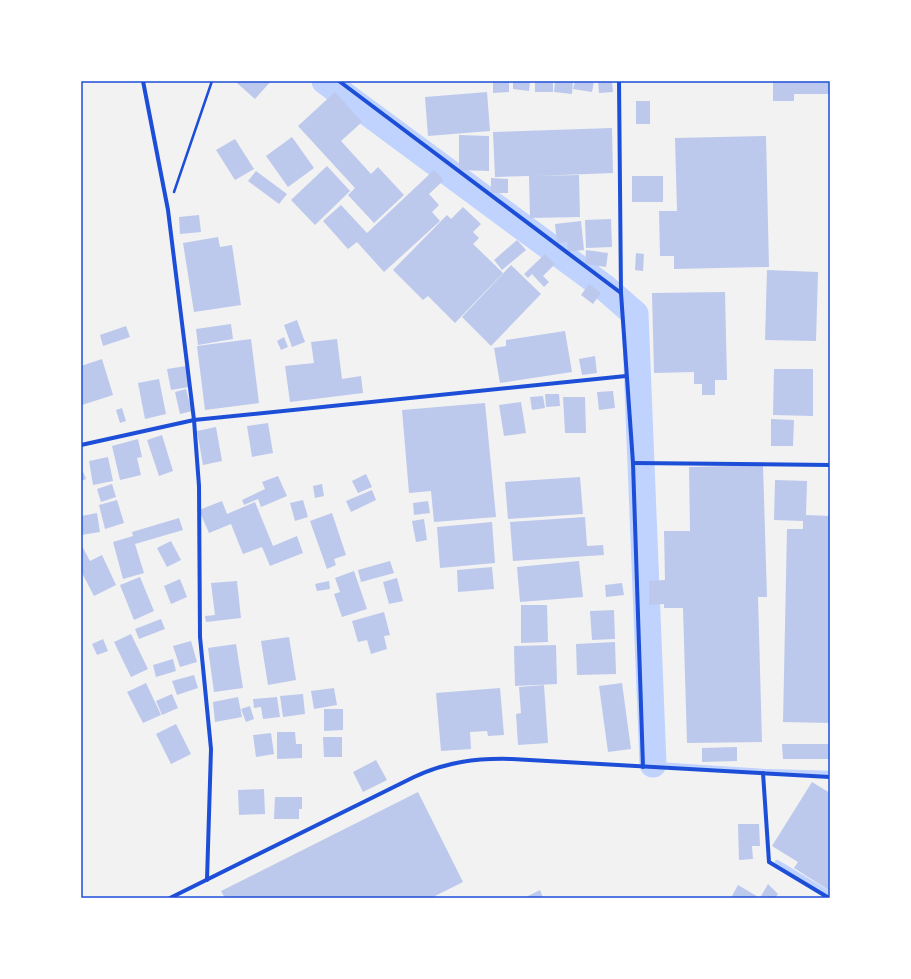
<svg xmlns="http://www.w3.org/2000/svg" width="911" height="979" font-family="'IBM Plex Sans',sans-serif">
	<style>
		.lines { fill: none; stroke-linecap: round; stroke-linejoin: round }
		.stream { stroke: #bfd3fe; stroke-width: 4.5 }
		.river { stroke: #bfd3fe; stroke-width: 27 }
		.building { fill: #bdc9ec }
		.path { stroke: #1d4ed8; stroke-width: 2.5 }
		.minor { stroke: #1d4ed8; stroke-width: 4 }
		.neatline { fill: none; stroke: #1d4ed8; stroke-width: 1.5 }
	</style>
	<rect width="100%" height="100%" fill="#f2f2f2"/>
	<g class="lines">
		<g class="stream">
			<path d="M653 764 763 771 830 773"/>
			<path d="M777 862 830 894"/>
		</g>
		<path class="river" d="M325 81 604 287 635 314 653 764"/>
	</g>
	<g class="building">
		<path d="M239 81H271L255 99 237 83Z"/>
		<path d="M493 81H509V92L493 93Z"/>
		<path d="M513 81H530L529 91 513 89Z"/>
		<rect x="535" y="81" width="18" height="11"/>
		<path d="M555 81H573L572 94 554 92Z"/>
		<path d="M575 81H594L592 92 573 89Z"/>
		<path d="M598 81H612L613 92 599 93Z"/>
		<path d="M773 81H830V94H794V101H773Z"/>
		<path d="M335 92 362 122 341 141 371 174 378 167 404 195 374 223 348 195 355 188 298 126Z"/>
		<path d="M487 92 490 131 428 136 425 97Z"/>
		<rect x="636" y="101" width="14" height="23"/>
		<path d="M612 128 613 173 536 176 579 175 580 217 530 218 529 176 495 177 493 132Z"/>
		<path d="M459 135 489 136V171L459 170Z"/>
		<path d="M766 136 769 267 674 269V256H660L659 211H677L675 138Z"/>
		<path d="M292 137 314 168 288 187 266 156Z"/>
		<path d="M235 139 254 169 235 180 216 150Z"/>
		<path d="M327 166 350 191 315 225 291 200Z"/>
		<path d="M434 170 444 180 429 194 439 205 432 212 440 221 384 272 357 242 348 249 323 221 341 205 367 233Z"/>
		<path d="M256 171 287 194 279 204 248 181Z"/>
		<rect x="632" y="176" width="31" height="26"/>
		<path d="M491 178 508 179V193H491Z"/>
		<path d="M463 207 481 224 473 232 479 238 473 244 503 273 455 323 428 296 423 300 393 270 447 215 451 219Z"/>
		<path d="M199 215 201 232 180 234 179 217Z"/>
		<path d="M611 219 612 247 586 248 585 220Z"/>
		<path d="M581 221 584 250 568 252 567 242 557 243 555 224Z"/>
		<path d="M218 237 220 247 232 245 241 305 194 312 183 243Z"/>
		<path d="M517 240 526 250 502 270 494 260Z"/>
		<path d="M586 250 608 253 606 267 585 264Z"/>
		<path d="M636 253 644 254 643 271 635 270Z"/>
		<path d="M545 254 555 264 543 276 549 282 544 287 532 274 528 278 524 274Z"/>
		<path d="M511 265 541 294 491 346 462 317Z"/>
		<path d="M767 270 818 272 816 341 765 340Z"/>
		<path d="M589 284 601 293 593 304 581 295Z"/>
		<path d="M725 292 727 380H715V395H702V384H694V372L654 373 652 293Z"/>
		<path d="M297 320 305 342 292 347 284 325Z"/>
		<path d="M231 324 233 339 198 345 196 329Z"/>
		<path d="M126 326 130 337 103 346 100 335Z"/>
		<path d="M565 331 572 372 500 383 494 348 506 346V340Z"/>
		<path d="M284 337 288 347 281 350 277 341Z"/>
		<path d="M251 339 259 403 205 410 197 346Z"/>
		<path d="M337 339 342 379 361 376 363 393 290 402 285 366 314 363 311 342Z"/>
		<path d="M595 356 597 373 582 375 579 359Z"/>
		<path d="M102 359 113 395 82 405 81 366Z"/>
		<path d="M186 366 189 387 171 390 167 369Z"/>
		<path d="M774 369H813V416L773 415Z"/>
		<path d="M159 379 166 414 145 419 138 383Z"/>
		<path d="M186 389 192 411 180 414 175 392Z"/>
		<path d="M613 391 615 408 599 410 597 392Z"/>
		<path d="M545 394H559L560 406 546 407Z"/>
		<path d="M543 396 545 408 532 410 530 397Z"/>
		<path d="M563 397H585L586 433H565Z"/>
		<path d="M521 402 526 433 504 436 499 405Z"/>
		<path d="M485 403 496 517 434 522 431 491 409 493 402 410Z"/>
		<path d="M122 408 126 421 120 423 116 410Z"/>
		<path d="M771 419 794 420 793 446H771Z"/>
		<path d="M268 423 273 453 252 457 247 426Z"/>
		<path d="M216 427 222 461 203 465 197 431Z"/>
		<path d="M162 435 173 471 159 476 147 440Z"/>
		<path d="M138 439 142 457 137 458 141 475 120 480 112 446Z"/>
		<path d="M108 457 113 481 93 485 89 461Z"/>
		<path d="M763 465 767 597H758L762 742 687 743 683 608H664V604L649 605V581L665 580 664 531H690L689 467Z"/>
		<path d="M81 467 86 479 81 481Z"/>
		<path d="M366 474 372 487 358 493 352 481Z"/>
		<path d="M278 476 287 496 261 507 258 499 244 505 242 500 265 489 262 482Z"/>
		<path d="M580 477 583 514 508 519 505 482Z"/>
		<path d="M775 480 807 481 806 515 830 516V723L783 722 787 529H803V521L774 520Z"/>
		<path d="M112 484 116 497 101 502 97 489Z"/>
		<path d="M322 484 324 496 315 498 313 486Z"/>
		<path d="M372 490 376 500 351 512 346 501Z"/>
		<path d="M117 500 124 523 105 529 99 505Z"/>
		<path d="M303 500 308 517 295 521 290 503Z"/>
		<path d="M222 501 227 514 255 502 273 546 297 536 303 553 270 566 262 547 243 554 231 524 209 533 199 510Z"/>
		<path d="M428 501 430 513 414 515 413 503Z"/>
		<path d="M97 513 100 532 81 535V516Z"/>
		<path d="M332 513 346 555 334 559 336 565 327 569 310 521Z"/>
		<path d="M585 517 587 546 603 545 604 555 513 561 510 522Z"/>
		<path d="M179 518 183 530 135 544 144 573 123 579 113 542 133 536 132 532Z"/>
		<path d="M424 519 427 540 416 542 412 521Z"/>
		<path d="M492 522 495 563 440 568 437 527Z"/>
		<path d="M171 541 181 560 167 567 157 548Z"/>
		<path d="M82 546 90 561 102 555 116 585 94 596 82 573H81Z"/>
		<path d="M390 561 394 573 361 582 358 570Z"/>
		<path d="M579 561 583 597 520 602 517 567Z"/>
		<path d="M492 567 494 589 458 592 457 570Z"/>
		<path d="M354 571 367 609 342 617 334 594 340 592 335 578Z"/>
		<path d="M140 577 154 611 134 620 120 585Z"/>
		<path d="M397 578 403 601 389 604 383 582Z"/>
		<path d="M180 579 187 597 171 604 164 586Z"/>
		<path d="M237 581 241 618 206 622 205 616 215 615 211 583Z"/>
		<path d="M329 581 330 589 317 591 315 584Z"/>
		<path d="M622 583 624 595 606 597 605 585Z"/>
		<path d="M521 605H547L548 642 521 643Z"/>
		<path d="M614 610 615 639 592 640 590 611Z"/>
		<path d="M384 612 390 635 384 636 387 649 371 654 367 640 358 642 352 621Z"/>
		<path d="M161 619 165 629 139 639 135 629Z"/>
		<path d="M131 634 148 669 131 677 114 642Z"/>
		<path d="M289 637 296 680 268 685 261 641Z"/>
		<path d="M103 639 108 651 97 655 92 644Z"/>
		<path d="M191 641 197 662 180 667 173 646Z"/>
		<path d="M615 642 616 674 577 675 576 644Z"/>
		<path d="M236 644 243 688 214 692 208 648Z"/>
		<path d="M556 645 557 684 515 686 514 646Z"/>
		<path d="M173 659 176 671 156 677 153 665Z"/>
		<path d="M194 675 198 688 177 695 172 681Z"/>
		<path d="M146 683 161 715 143 723 127 692Z"/>
		<path d="M622 683 631 749 608 752 599 686Z"/>
		<path d="M544 685 548 743 518 745 516 714 521 713 519 687Z"/>
		<path d="M334 688 337 705 314 709 311 691Z"/>
		<path d="M500 688 504 735 488 736 487 731 470 732 471 749 441 751 436 693Z"/>
		<path d="M172 694 178 708 162 715 156 701Z"/>
		<path d="M303 694 305 714 283 717 280 696Z"/>
		<path d="M238 697 242 717 215 722 213 702Z"/>
		<path d="M277 697 280 717 263 719 261 707 254 708 253 699Z"/>
		<path d="M250 706 254 719 246 722 241 709Z"/>
		<path d="M324 709H343V730L324 731Z"/>
		<path d="M176 724 191 754 171 764 156 734Z"/>
		<path d="M277 732H295L296 744H302V758L277 759Z"/>
		<path d="M271 733 274 754 256 757 253 735Z"/>
		<path d="M323 737H342V757H324Z"/>
		<path d="M782 744H830V759H783Z"/>
		<path d="M737 747V761L702 762V748Z"/>
		<path d="M376 760 387 780 363 792 353 772Z"/>
		<path d="M812 782 830 793V891L794 868 798 862 772 846Z"/>
		<path d="M264 789 265 814 239 815 238 790Z"/>
		<path d="M418 792 463 882 431 898H225L221 891Z"/>
		<path d="M275 797H302V809H299V819H274Z"/>
		<path d="M738 824H759L760 846H752L753 859 739 860Z"/>
		<path d="M768 884 778 894 775 898H731L738 885 760 898Z"/>
		<path d="M540 890 543 898H524Z"/>
	</g>
	<g class="lines">
		<path class="path" d="M174 192 212 81"/>
		<g class="minor">
			<path d="M143 81 168 210 194 420 199 486 200 637 211 749 207 880"/>
			<path d="M339 81 621 293"/>
			<path d="M619 81 621 293 633 463 643 767"/>
			<path d="M81 445 194 420 626 376"/>
			<path d="M633 463 830 465"/>
			<path d="M763 773 769 862 829 898"/>
			<path d="M170 898 414 777C446 762 476 758 512 759L830 777"/>
		</g>
	</g>
	<rect width="911" height="979" fill="none" stroke="#ffffff" stroke-width="164"/>
	<rect x="82" y="82" width="747" height="815" class="neatline"/>
</svg>
